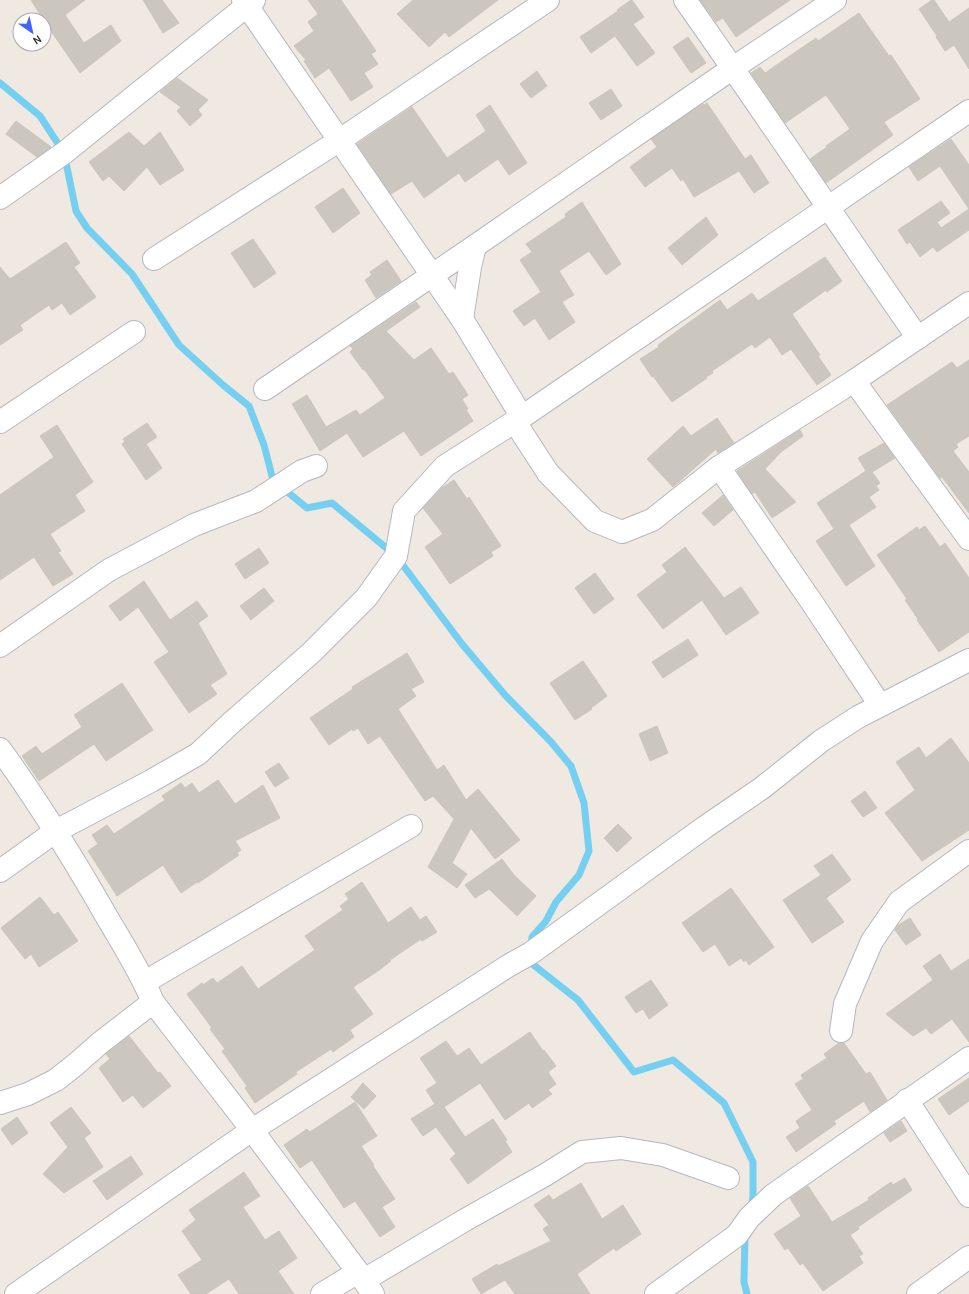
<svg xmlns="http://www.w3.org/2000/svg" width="969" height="1294" font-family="Karla,sans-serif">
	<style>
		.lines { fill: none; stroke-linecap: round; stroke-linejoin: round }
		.stream { stroke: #75cff0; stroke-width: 7 }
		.building { fill: #cbc7bf; stroke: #cbc5ba }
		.street-casing { stroke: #b4b7c1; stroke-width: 24 }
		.street { stroke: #fff; stroke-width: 22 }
	</style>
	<rect width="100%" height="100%" fill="#efe9e1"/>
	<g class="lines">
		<g class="stream">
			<path d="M0 83 40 116 64 153 76 211 87 228 132 274 179 345 223 385 249 406 264 445 273 480 307 508 332 503 396 556 462 644 505 695 551 742 571 766 584 803 589 851 579 875 556 902 546 921 532 937 531 963 578 1000 634 1072 673 1060 724 1103 753 1162V1197L751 1208"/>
			<path d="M745 1234 744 1282 747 1294"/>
		</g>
	</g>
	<g class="building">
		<path d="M31 0H85L65 15 84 43 111 25 121 41 80 73 44 21Z"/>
		<path d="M143 0H162L179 23 163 33Z"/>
		<path d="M308 0H341L376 51 371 54 378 64 364 73 373 87 351 101 329 68 315 78 304 61 306 60 294 46 314 31 308 22 318 14Z"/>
		<path d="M413 0H498L449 37 445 32 429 47 397 14Z"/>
		<path d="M631 0H632L644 17 633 24 655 53 637 66 615 36 591 53 580 37 618 11 617 10Z"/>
		<path d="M700 0H790L736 37 723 18 716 22Z"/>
		<path d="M932 0H934L949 22 969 8V69L954 45 945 51 936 37 937 36 919 9Z"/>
		<path d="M859 13 889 56 891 55 920 99 884 122 893 135 826 183 810 159 827 147 826 146 850 129 826 95 785 123 751 73 760 67 765 73 816 38 818 41Z"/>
		<path d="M688 37 706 63 691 73 673 47Z"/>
		<path d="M537 71 547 86 531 98 520 84Z"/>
		<path d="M177 78 208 100 198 110 202 115 190 126 177 111 181 107 160 92Z"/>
		<path d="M611 89 622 106 601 120 589 103Z"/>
		<path d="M707 103 745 159 751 155 769 183 754 193 739 171 694 197 683 179 681 181 672 168 645 187 630 167 657 147 651 139 703 104 704 105Z"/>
		<path d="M490 105 527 163 509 175 498 159 465 182 459 173 424 198 412 181 391 194 357 144 412 107 447 158 486 131 476 115Z"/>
		<path d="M16 121 51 147 37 157 6 134Z"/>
		<path d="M129 132 144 146 160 132 184 170 160 185 147 167 124 191 109 176 103 181 89 162Z"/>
		<path d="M951 139 969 165V209L940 166 918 181 909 167Z"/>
		<path d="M343 188 360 213 333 233 315 207Z"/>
		<path d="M941 201 950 213 937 222 941 228 969 209V230L937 252 933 247 920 257 910 242 907 244 898 230Z"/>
		<path d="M582 202 621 264 606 275 589 251 559 271 574 295 562 302 575 322 549 340 535 318 524 326 513 311 541 292 520 260 532 252 526 244 566 217 565 214Z"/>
		<path d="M706 217 718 235 682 265 668 248Z"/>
		<path d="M253 239 276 273 254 288 231 253Z"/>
		<path d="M66 242 80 263 74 267 96 297 70 315 62 303 52 310 49 305 20 325 23 330 0 345V267L10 279Z"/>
		<path d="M825 257 842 281 827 292 826 290 792 314 820 355 818 356 831 375 817 385 791 349 782 355 770 337 755 348 752 344 712 371 713 373 706 377 707 378 672 402 653 376 652 377 640 359 659 347 658 345 720 300 727 310 752 293 758 301Z"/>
		<path d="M387 260 401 281 376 298 365 280 372 275 370 272Z"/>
		<path d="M416 302 420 307 386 331 414 360 431 348 449 374 453 372 468 395 462 399 468 409 466 410 473 421 421 456 404 431 363 457 347 433 320 451 292 404 307 395 326 427 356 410 360 415 385 398 364 369 363 370 350 352 353 349 350 346Z"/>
		<path d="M969 360V436L956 444 958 447 953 451 969 472V513L942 477 940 478 887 405 952 362 957 368Z"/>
		<path d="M717 418 734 443 718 453 716 449 673 487 647 459 683 426 691 436Z"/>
		<path d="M147 423 157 437 146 444 162 468 146 480 122 444 125 442 123 439Z"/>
		<path d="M57 425 93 482 75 495 85 511 50 534 61 551 58 552 73 574 53 586 34 557 0 580V495L54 457 40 436Z"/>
		<path d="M800 430 803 436 781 452 765 469 796 502 772 518 755 492 752 494 737 471Z"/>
		<path d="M884 443 895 458 872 472 880 483 876 486 879 490 869 497 876 507 849 525 875 566 846 586 816 541 834 529 817 503 866 471 858 458Z"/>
		<path d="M454 480 467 499 469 497 501 546 491 552 493 556 450 584 425 547 443 534 423 508 442 488Z"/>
		<path d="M723 495 733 510 714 526 702 513Z"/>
		<path d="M925 526 940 547 945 543 969 578V632L939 652 917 620 918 619 905 600 907 599 877 555 917 527 919 530Z"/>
		<path d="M685 547 724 598 741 587 759 613 726 635 702 600 663 629 637 595 667 572 662 565Z"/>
		<path d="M259 548 269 563 245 579 235 564Z"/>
		<path d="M595 573 614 599 594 614 575 588Z"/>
		<path d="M144 581 170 620 197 601 208 616 198 623 227 674 210 685 217 694 189 713 154 662 169 652 138 607 120 621 109 606Z"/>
		<path d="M264 588 274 601 251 620 240 606Z"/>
		<path d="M688 639 698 655 663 678 652 662Z"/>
		<path d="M407 653 424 682 411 689 416 696 398 709 437 770 444 765 466 800 478 789 520 840 495 859 471 828 452 863 467 874 457 888 428 867 454 819 433 796 425 801 380 736 368 744 358 728 353 731 352 729 329 745 310 718 353 689 352 687Z"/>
		<path d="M583 661 607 696 591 708 592 709 575 720 550 683Z"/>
		<path d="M122 683 153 730 106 761 94 744 39 781 22 756 36 746 42 754 82 727 74 715Z"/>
		<path d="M657 726 668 753 650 761 639 734Z"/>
		<path d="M951 738 969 763V830L922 861 885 813 915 790 896 762 919 747 926 758Z"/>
		<path d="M279 763 289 778 275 787 265 772Z"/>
		<path d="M218 780 235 804 263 785 280 818 235 841 241 850 237 853 239 855 198 883 197 882 181 893 163 865 117 896 88 851 98 844 92 835 107 825 114 834 165 800 162 796 181 783 185 788 192 783 199 793Z"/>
		<path d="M865 791 877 808 863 817 851 801Z"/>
		<path d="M618 824 632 838 617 852 604 838Z"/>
		<path d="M832 854 851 880 826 898 844 922 812 943 783 900 821 875 814 866Z"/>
		<path d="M502 859 514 875 536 896 517 916 489 889 475 898 465 885Z"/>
		<path d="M362 882 388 923 411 907 420 920 426 916 437 932 422 941 421 939 390 960 391 961 375 973 353 987 373 1014 350 1030 354 1037 333 1052 331 1049 296 1072 297 1074 255 1103 245 1088 247 1086 222 1051 225 1049 210 1029 212 1028 187 994 202 983 203 985 213 978 217 983 242 966 258 989 315 950 305 936 343 910 340 906 349 899 345 894Z"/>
		<path d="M731 888 774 947 749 965 746 960 744 962 741 958 729 966 715 944 703 952 682 923Z"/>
		<path d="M40 897 54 915 58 912 78 941 39 967 31 954 25 959 1 928Z"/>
		<path d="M910 918 921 935 906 945 895 930 897 926Z"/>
		<path d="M940 954 951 971 969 959V1042L952 1019 931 1034 926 1028 913 1036 886 1014 933 980 923 966Z"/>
		<path d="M651 980 668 1005 649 1019 643 1009 636 1013 625 997Z"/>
		<path d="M530 1032 543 1051 544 1050 556 1066 548 1072 556 1084 548 1090 552 1094 532 1108 529 1103 505 1120 480 1083 444 1107 465 1137 493 1119 507 1140 505 1141 512 1152 468 1184 450 1159 456 1154 436 1127 423 1136 411 1119 435 1104 426 1090 437 1083 420 1058 446 1041 457 1056 469 1048 481 1065Z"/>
		<path d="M129 1036 158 1073 160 1072 171 1086 143 1108 133 1095 123 1102 99 1068 110 1059 106 1054Z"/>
		<path d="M839 1043H844L866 1074 870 1072 887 1100 870 1112 864 1101 834 1121 836 1124 796 1152 786 1137 800 1128 796 1121 812 1110 795 1084 803 1079 801 1075 827 1058 824 1054Z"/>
		<path d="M969 1078V1101L949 1115 938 1099Z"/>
		<path d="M363 1083 376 1096 364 1109 351 1097Z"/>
		<path d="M355 1102 377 1136 361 1146 374 1165 373 1166 395 1199 382 1207 395 1227 380 1237 355 1201 344 1208 312 1160 300 1168 284 1145 307 1129 310 1132Z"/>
		<path d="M71 1107 91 1133 84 1138 103 1167 64 1193 43 1174 68 1147 50 1123Z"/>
		<path d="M17 1117 28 1133 12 1145 1 1129Z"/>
		<path d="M901 1121 907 1131 890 1142 884 1133Z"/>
		<path d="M131 1156 143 1174 107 1200 93 1181Z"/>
		<path d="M244 1172 260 1196 243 1207 265 1240 279 1231 297 1258 278 1271 294 1294H239L229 1279 206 1294H191L178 1275 202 1260 182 1231 196 1220 189 1210Z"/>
		<path d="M905 1178 912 1190 858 1227 859 1229 850 1235 863 1254 859 1256 863 1263 823 1291 803 1263 800 1265 788 1248 785 1250 774 1234 801 1216 790 1198 808 1186 832 1222 869 1200 868 1198 891 1182 893 1185Z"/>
		<path d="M581 1183 602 1219 623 1205 641 1234 616 1251 614 1248 577 1274 590 1294H515L505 1280 481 1294 472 1279 497 1264 498 1266 551 1241 543 1229 549 1225 534 1205 549 1195 553 1200Z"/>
	</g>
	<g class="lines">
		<g class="street-casing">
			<g id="street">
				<path d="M243 0 462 319 522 417"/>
				<path d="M685 0C764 112 840 226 918 338"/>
				<path d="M0 198 64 153 254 0"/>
				<path d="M154 259 340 140 548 0"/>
				<path d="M462 319 470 267 475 246"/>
				<path d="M854 381 969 539"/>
				<path d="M265 389 475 246 733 68 835 0"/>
				<path d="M0 422 134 332"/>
				<path d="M515 422 548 473 595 521 622 532 652 520 719 467 854 381 969 303"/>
				<path d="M719 467 813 604 880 705"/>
				<path d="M0 646 109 570 194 525 256 501 302 471 316 466"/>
				<path d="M0 749C39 803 75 861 108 919 124 946 141 973 153 1002L252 1130 358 1272 373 1294"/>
				<path d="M0 871 56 831 151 781 198 754 231 723 311 653 366 598 396 556 404 511 445 466 522 417 969 111"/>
				<path d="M145 982 411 826"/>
				<path d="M841 1031 845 1004 872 941 899 902 969 851"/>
				<path d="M907 1100 969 1196"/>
				<path d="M0 1103 28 1094 56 1080 75 1065 100 1043 153 1002"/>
				<path d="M364 1280 465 1220 545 1175 582 1152 621 1148 663 1155 728 1178"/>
				<path d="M16 1294 252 1130 508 966 531 953 705 827 762 788 821 741 858 717 969 660"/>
				<path d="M322 1294 358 1272"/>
				<path d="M656 1294 737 1235 749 1218 773 1195 969 1058"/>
				<path d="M918 1294 969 1257"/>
			</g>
		</g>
		<use href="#street" class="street"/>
	</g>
	<g transform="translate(32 32) rotate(146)"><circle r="19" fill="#ffffff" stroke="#ababab"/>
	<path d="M0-3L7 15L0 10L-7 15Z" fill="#4264fb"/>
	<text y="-6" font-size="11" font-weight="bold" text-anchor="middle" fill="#2e2e2e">N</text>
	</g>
</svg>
